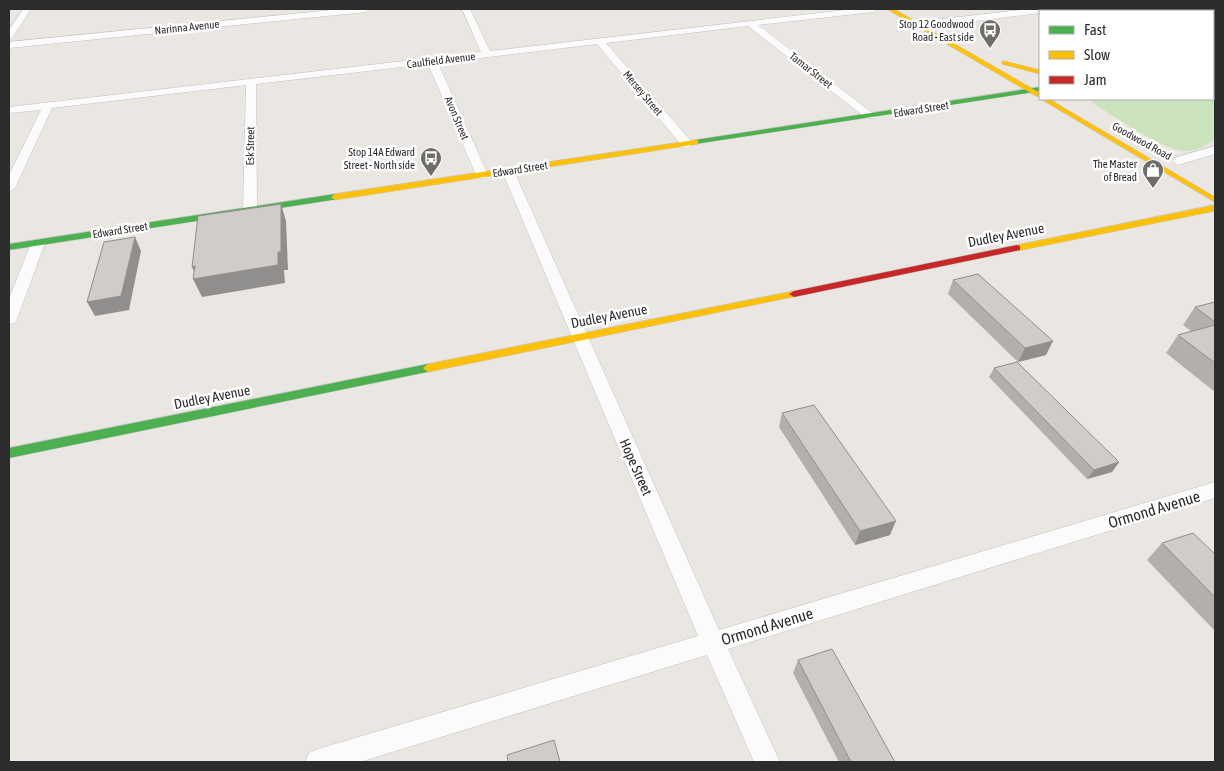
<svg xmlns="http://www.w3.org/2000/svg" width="1224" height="771" font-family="'Asap Condensed',sans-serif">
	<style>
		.green { fill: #cbe3bc }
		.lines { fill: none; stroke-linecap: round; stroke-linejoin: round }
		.street-casing { stroke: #c3c2c3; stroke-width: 1 }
		.fast-casing { stroke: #c3c2c3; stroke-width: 1 }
		.slow-casing { stroke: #c3c2c3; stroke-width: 1 }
		.jam-casing { stroke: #c3c2c3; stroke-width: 1 }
		.street { fill: #fcfbfb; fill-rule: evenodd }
		.fast { fill: #4caf50; fill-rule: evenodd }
		.slow { fill: #ffc107; fill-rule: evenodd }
		.jam { fill: #c62828; fill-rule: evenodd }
		.wall { fill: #b2afad }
		.shaded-wall { fill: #918f8d }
		.building { fill: #cfccc9; stroke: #918f8d }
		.labels { text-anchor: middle; stroke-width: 5; stroke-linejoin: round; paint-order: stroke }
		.far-poi-label { font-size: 11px; fill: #2c2c2c; stroke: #fff; text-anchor: end }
		.far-street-label { font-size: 11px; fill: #2c2c2c; stroke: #fff }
		.street-label { font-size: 14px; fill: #2c2c2c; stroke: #fff }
		.near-street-label { font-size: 16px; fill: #2c2c2c; stroke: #fff }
	</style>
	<rect width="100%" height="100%" fill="#eae6e2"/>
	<path class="green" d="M1213 92 1215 95V139C1207 145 1197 151 1187 151 1166 152 1115 117 1096 105L1089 99H1213Z"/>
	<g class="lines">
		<g class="street-casing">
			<g id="street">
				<path d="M23 9H31L12 38 9 39V30Z"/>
				<path d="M342 9H370L366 12 9 48V42Z"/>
				<path d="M462 9H470L490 51 854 9H878L874 12 758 25 876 116 874 118H866L748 26 606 43 691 141 693 144 687 148 683 147 597 44 438 63 488 175 486 178 482 179 476 175 428 64 256 84 257 210 255 213H245L243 210 246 85 52 108 15 188 9 192V175L41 110 9 113V107L481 52Z"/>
				<path d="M1029 9H1053L1040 13 933 26 928 23 933 20Z"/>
				<rect x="1213" y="81" width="2" height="8"/>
				<path d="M1215 146V154L1178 165 1172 161 1174 158Z"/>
				<path d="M508 167 514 171 719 630 1215 482V498L728 649 780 762H754L707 655 360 762H305L309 753 318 749 698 636 502 171Z"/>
				<path d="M38 239 45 243 17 319 15 323 9 324V299L31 243Z"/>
			</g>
		</g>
		<g class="fast-casing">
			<g id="fast">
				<path d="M1040 87V91L695 144 691 142 695 140Z"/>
				<path d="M335 194 338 195V199L9 250V244Z"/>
				<path d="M428 364 432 365 433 368 432 371 9 458V448Z"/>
			</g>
		</g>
		<g class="slow-casing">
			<g id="slow">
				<path d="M887 9H894L1040 93V97L1036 96Z"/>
				<path d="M1215 56V60L1213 61V57Z"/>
				<path d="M1004 61 1040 70V74L1002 64V62Z"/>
				<path d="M1041 99H1049L1215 197V202Z"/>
				<path d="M695 140H698V144L335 200 331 197 335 194Z"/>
				<path d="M1215 205V211L1017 251 1012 248 1017 245Z"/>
				<path d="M794 291 797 292 799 294 797 296 428 372 423 368 428 364Z"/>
			</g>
		</g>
		<g class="jam-casing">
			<path id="jam" d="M1017 245 1020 246V250L794 297 789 294 794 291Z"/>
		</g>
		<use href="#street" class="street"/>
		<use href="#fast" class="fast"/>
		<use href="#slow" class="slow"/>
		<use href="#jam" class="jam"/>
	</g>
	<g class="wall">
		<path d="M953 280 1046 355 1018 362 948 294Z"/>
		<path d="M1215 302V392L1166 353 1178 335 1191 331 1183 325 1195 307Z"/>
		<path d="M994 368 1119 462 1112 472 1087 479 989 377Z"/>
		<path d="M782 413 890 535 855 545 779 427Z"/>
		<path d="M1162 543 1215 554V631L1147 560Z"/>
		<path d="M798 660 895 762H839L793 673Z"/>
	</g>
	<g class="shaded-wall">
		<path d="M281 204 286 221 288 270H284L285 283 202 297 193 279 197 278 192 267 278 252Z"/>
		<path d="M135 237 141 251 129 310 95 316 87 302Z"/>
		<path d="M1053 341 1046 355 1018 362 1025 348Z"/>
		<path d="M1119 462 1112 472 1087 479 1094 470Z"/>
		<path d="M896 521 890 535 855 545 860 531Z"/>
	</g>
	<g class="building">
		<path d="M281 204V252H278V265L193 279 195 266 192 267 198 216Z"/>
		<path d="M135 237 121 296 87 302 104 242Z"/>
		<path d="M978 274 1053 341 1025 348 953 280Z"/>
		<path d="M1215 302V322L1195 307Z"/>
		<path d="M1215 325V363L1178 335Z"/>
		<path d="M1017 362 1119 462 1094 470 994 368Z"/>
		<path d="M814 405 896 521 860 531 782 413Z"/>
		<path d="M1193 533 1215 554V597L1162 543Z"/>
		<path d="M832 649 895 762H851L798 660Z"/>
		<path d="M554 740 560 762H508L507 755Z"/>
	</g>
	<defs>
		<g id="bus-pin" transform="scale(1.125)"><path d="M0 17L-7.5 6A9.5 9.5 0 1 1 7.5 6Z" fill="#6e6d6c" stroke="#fff"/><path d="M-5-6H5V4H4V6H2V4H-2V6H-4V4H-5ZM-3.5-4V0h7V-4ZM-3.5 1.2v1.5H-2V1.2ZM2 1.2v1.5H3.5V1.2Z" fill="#fff"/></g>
		<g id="shop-pin" transform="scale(1.125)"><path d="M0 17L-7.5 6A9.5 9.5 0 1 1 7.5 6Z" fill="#6e6d6c" stroke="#fff"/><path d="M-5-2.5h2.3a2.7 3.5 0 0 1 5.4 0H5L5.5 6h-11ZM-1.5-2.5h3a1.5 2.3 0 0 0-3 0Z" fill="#fff"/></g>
	</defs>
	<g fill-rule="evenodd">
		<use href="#bus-pin" x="990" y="30"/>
		<use href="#bus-pin" x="431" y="158"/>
		<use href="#shop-pin" x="1153" y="170"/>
	</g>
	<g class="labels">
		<g class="far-poi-label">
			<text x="974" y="28">Stop 12 Goodwood<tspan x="974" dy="13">Road - East side</tspan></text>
			<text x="415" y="156">Stop 14A Edward<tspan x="415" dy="13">Street - North side</tspan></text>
			<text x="1137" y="168">The Master<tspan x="1137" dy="13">of Bread</tspan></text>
		</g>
		<g class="far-street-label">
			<text transform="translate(187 27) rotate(-6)" y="4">Narinna Avenue</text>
			<text transform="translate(441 60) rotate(-7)" y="4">Caulfield Avenue</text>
			<text transform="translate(811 70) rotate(38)" y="4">Tamar Street</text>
			<text transform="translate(643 93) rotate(50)" y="4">Mersey Street</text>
			<text transform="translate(921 109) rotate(-9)" y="4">Edward Street</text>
			<text transform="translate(457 118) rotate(67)" y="4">Avon Street</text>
			<text transform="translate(1142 141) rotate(29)" y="4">Goodwood Road</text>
			<text transform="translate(250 146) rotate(-89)" y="4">Esk Street</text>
			<text transform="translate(520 169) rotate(-9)" y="4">Edward Street</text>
			<text transform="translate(120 230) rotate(-9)" y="4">Edward Street</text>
		</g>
		<g class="street-label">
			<text transform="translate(1006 235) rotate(-11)" y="5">Dudley Avenue</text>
			<text transform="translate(609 316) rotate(-11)" y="5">Dudley Avenue</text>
			<text transform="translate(212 397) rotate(-11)" y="5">Dudley Avenue</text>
			<text transform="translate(636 467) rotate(66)" y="5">Hope Street</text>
		</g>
		<g class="near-street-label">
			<text transform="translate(1154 509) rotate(-17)" y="6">Ormond Avenue</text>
			<text transform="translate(767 626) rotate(-17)" y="6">Ormond Avenue</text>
		</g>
	</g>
	<rect width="1224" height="771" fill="none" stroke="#2c2c2c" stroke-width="20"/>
	<rect x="1039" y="10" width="175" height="90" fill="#ffffff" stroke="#ababab"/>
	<rect x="1049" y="26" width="25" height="8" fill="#4caf50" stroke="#ababab"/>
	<text x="1084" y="35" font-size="15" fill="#2c2c2c">Fast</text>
	<rect x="1049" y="51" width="25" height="8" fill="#ffc107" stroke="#ababab"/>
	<text x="1084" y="60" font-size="15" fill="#2c2c2c">Slow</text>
	<rect x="1049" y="76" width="25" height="8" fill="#c62828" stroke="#ababab"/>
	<text x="1084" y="85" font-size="15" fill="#2c2c2c">Jam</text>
</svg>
